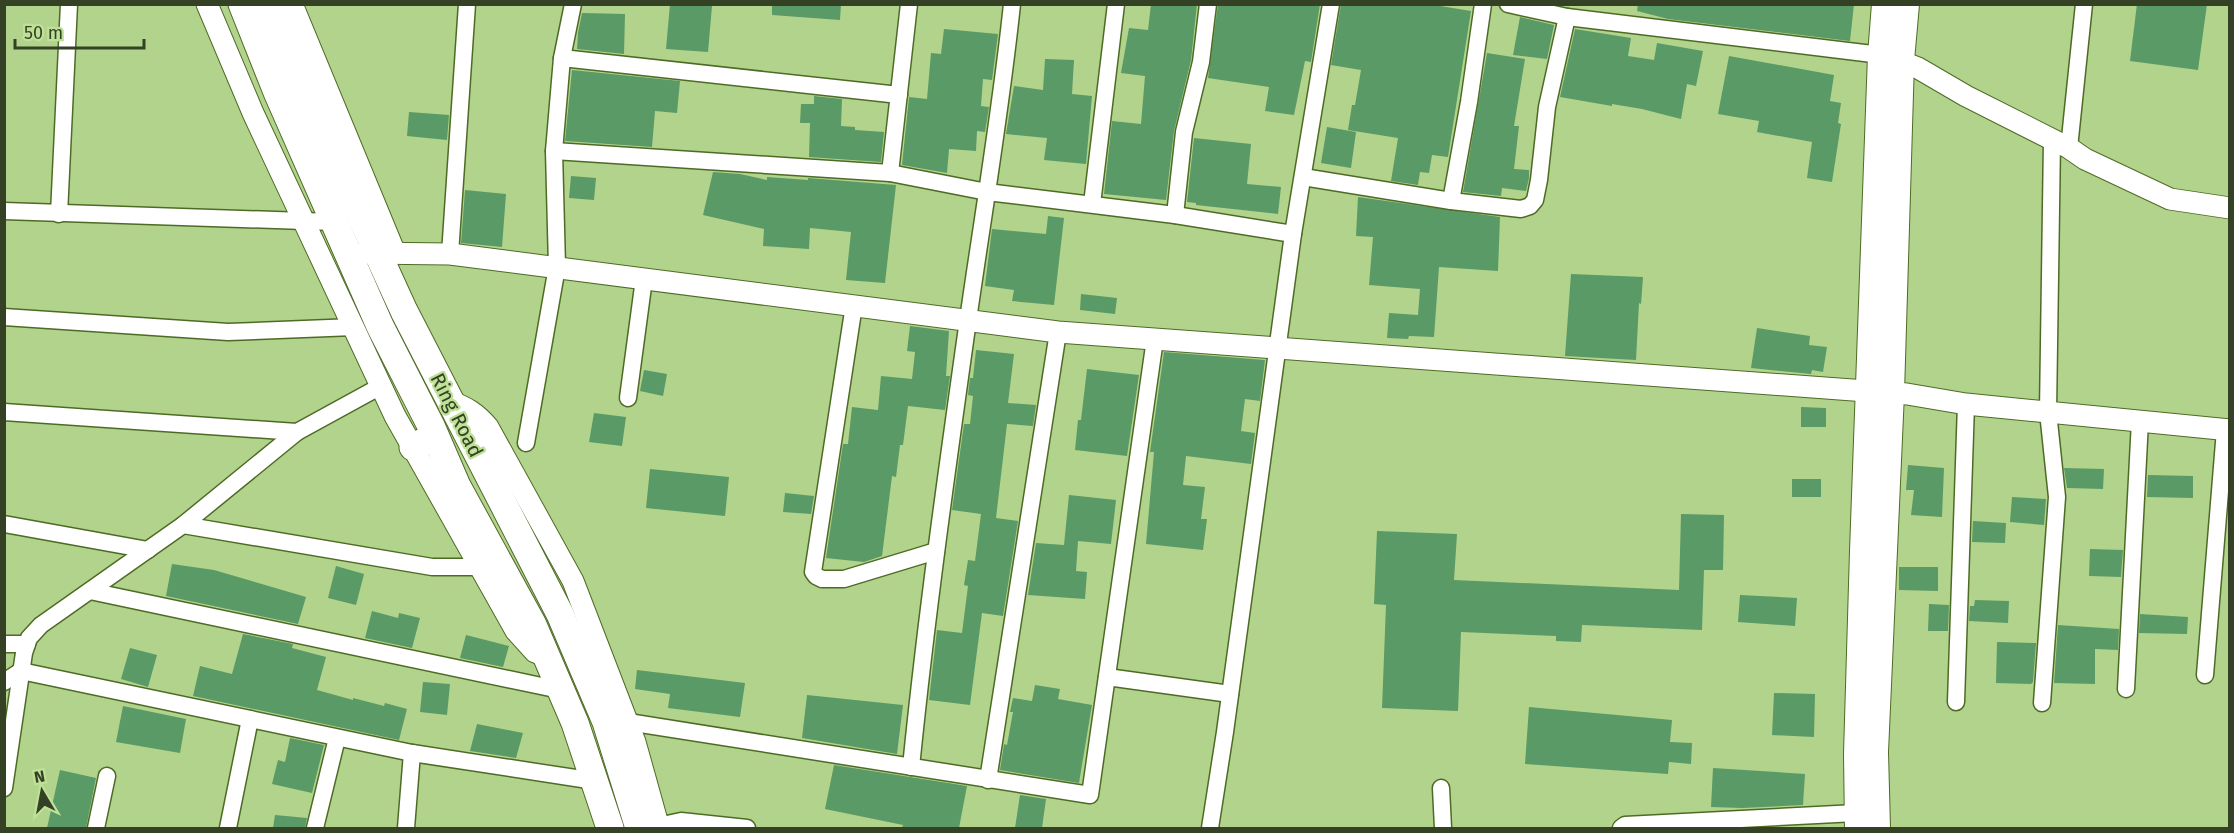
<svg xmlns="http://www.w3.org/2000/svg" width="2234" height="833" font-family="'Fira Sans',sans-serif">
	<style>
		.building { fill: #5a9a66 }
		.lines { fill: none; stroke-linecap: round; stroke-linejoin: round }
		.minor-casing { stroke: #4e6b25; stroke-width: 19 }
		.tertiary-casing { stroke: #4e6b25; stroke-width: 23 }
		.primary-casing { stroke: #4e6b25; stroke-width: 28 }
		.trunk-casing { stroke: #4e6b25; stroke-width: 29 }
		.minor { stroke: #fff; stroke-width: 16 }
		.tertiary { stroke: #fff; stroke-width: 21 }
		.primary { stroke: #fff; stroke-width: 26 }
		.trunk { stroke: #fff; stroke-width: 27 }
		.labels { text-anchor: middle; stroke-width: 4.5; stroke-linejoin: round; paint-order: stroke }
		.street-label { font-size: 20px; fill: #344124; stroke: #bee097 }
	</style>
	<rect width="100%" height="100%" fill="#b2d38b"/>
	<g class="building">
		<path d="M670 4 712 6 708 52 666 49Z"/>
		<path d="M772 4H841L840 20 772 15Z"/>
		<path d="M1151 4H1197L1191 60 1174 131 1166 200 1104 194 1112 121 1141 124 1145 76 1121 73 1129 28 1148 30Z"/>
		<path d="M1218 4H1320L1311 62 1305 61 1294 115 1265 111 1269 87 1208 78Z"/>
		<path d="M1341 4H1428L1471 11 1448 157 1432 155 1429 173 1420 172 1418 185 1391 181 1398 138 1348 130 1352 105H1355L1361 70 1331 65Z"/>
		<path d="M1638 4H1854L1850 41 1668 19 1637 11Z"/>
		<path d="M2137 4H2207L2198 70 2130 61Z"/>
		<path d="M582 13 625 14 624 54 577 49 578 33Z"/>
		<path d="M1520 17 1554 25 1547 59 1513 55Z"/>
		<path d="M944 29 998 34 992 80 983 79 981 106 989 107 985 132 977 131 976 151 949 149 947 173 902 165 909 97 927 99 931 53 941 54Z"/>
		<path d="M1575 29 1631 38 1628 56 1654 60 1657 43 1703 51 1696 86 1687 84 1681 119 1642 109 1612 104V106L1560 97Z"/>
		<path d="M1487 53 1525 59 1514 126H1519L1514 169 1529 170V178L1526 191 1502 188 1501 196 1463 192Z"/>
		<path d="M1729 56 1834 75 1830 101 1841 103 1838 123 1841 124 1832 182 1807 178 1812 142 1757 132 1759 121 1718 114Z"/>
		<path d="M1045 59 1074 60 1072 94 1092 96 1086 164 1044 160 1047 138 1006 134 1014 86 1043 90Z"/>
		<path d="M572 70 680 81 677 113 655 111 652 147 565 141Z"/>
		<path d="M814 96 842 99 841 126 855 127V130L884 132 881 162 809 157 810 123H800L801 104H814Z"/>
		<path d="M409 112 449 115 447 140 407 136Z"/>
		<path d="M1327 127 1356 132 1351 168 1321 163Z"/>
		<path d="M1194 138 1251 144 1247 184 1281 187 1278 214 1196 205V203L1187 202Z"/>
		<path d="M713 172 740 174 767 180V177L808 180V178L896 185 885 283 846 280 851 232 810 228 809 249 763 246 764 229 703 215Z"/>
		<path d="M571 176 596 178 594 200 569 198Z"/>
		<path d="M465 190 506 194 502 247 461 243Z"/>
		<path d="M1358 197 1500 217 1498 271 1439 267 1434 337 1409 336 1408 339 1387 338 1389 313 1418 315 1420 289 1369 285 1373 237 1356 236Z"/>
		<path d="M1048 216 1064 218 1054 305 1012 301 1014 290 985 286 992 229 1046 234Z"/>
		<path d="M1571 274 1643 277 1641 304 1639 303 1636 360 1565 356Z"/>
		<path d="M1081 294 1117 298 1115 314 1080 310Z"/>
		<path d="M910 326 949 331 946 376H950L945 410 908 406 903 445H900L896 477 892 476 882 556 864 562 826 558 843 444H848L852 407 878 410 881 376 912 379 915 352 907 351Z"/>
		<path d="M1757 328 1810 336 1809 345 1827 347 1823 372 1812 370 1811 374 1751 368Z"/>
		<path d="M976 350 1014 354 1008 403 1036 405 1033 426 1007 424 996 518 1018 521 1003 616 982 613 970 705 929 700 937 630 962 633 968 586 964 585 968 560 975 561 981 514 952 510 964 424H970L973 396 968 395 970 378H973Z"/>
		<path d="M1164 352 1265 360 1260 401 1245 399 1241 431 1255 433 1251 464 1186 456 1183 485 1205 487 1201 519H1207L1203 550 1146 544 1154 452H1150Z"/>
		<path d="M1087 369 1139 375 1127 456 1075 450 1078 420H1081Z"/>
		<path d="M644 370 667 374 663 396 640 391Z"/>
		<path d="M1801 407 1826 408V427H1801Z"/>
		<path d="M594 413 626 417 622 446 589 442Z"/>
		<path d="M1908 465 1944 468 1942 517 1911 515 1914 490H1906Z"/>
		<path d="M2064 468 2104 469 2103 489 2067 488Z"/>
		<path d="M650 469 729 477 725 516 646 508Z"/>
		<path d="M2148 475 2193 476V498L2147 497Z"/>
		<rect x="1792" y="479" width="29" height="18"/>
		<path d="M785 493 814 496 811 514 783 512Z"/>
		<path d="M1069 495 1116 500 1111 544 1078 541 1076 571 1087 572 1085 599 1028 595 1036 543 1064 545Z"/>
		<path d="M2012 497 2046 499 2044 525 2010 522Z"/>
		<path d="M1681 514 1724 515 1723 570H1704L1702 630 1582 625 1581 642 1556 641V636L1461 632 1458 711 1382 708 1386 605 1374 604 1377 531 1457 534 1454 580 1679 590Z"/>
		<path d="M1973 521 2006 523 2005 543 1972 542Z"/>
		<path d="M2090 549 2123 550 2121 577 2089 576Z"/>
		<path d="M172 564 214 570 306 597 298 624 166 596Z"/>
		<path d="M336 566 364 574 356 605 328 598Z"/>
		<path d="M1899 567H1938V591L1899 590Z"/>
		<path d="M1740 595 1797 598 1795 626 1738 622Z"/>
		<path d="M1975 600 2009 601 2008 623 1969 621 1970 606H1974Z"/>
		<path d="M1929 604 1949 605 1948 631H1928Z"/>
		<path d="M372 611 398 618 399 613 420 618 412 648 365 638Z"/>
		<path d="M2140 614 2188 617 2187 634 2139 633Z"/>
		<path d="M2058 625 2119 629 2118 650 2095 649V684L2054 683Z"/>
		<path d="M243 634 293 644 292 648 326 657 317 690 353 700V698L384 706 385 703 407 709 399 740 193 696 200 666 232 674Z"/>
		<path d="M466 635 509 646 503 667 460 658Z"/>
		<path d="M1997 642 2036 643 2033 682 2031 684 1996 683Z"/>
		<path d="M130 648 157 655 148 687 121 679Z"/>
		<path d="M637 670 745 683 740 717 668 708 670 694 635 689Z"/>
		<path d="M423 682 450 684 447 715 420 712Z"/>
		<path d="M1035 685 1060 689 1058 699 1092 705 1079 783 1000 770 1004 744 1007 745 1013 712H1010L1013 698 1032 701Z"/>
		<path d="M1774 693 1815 694 1814 737 1772 735Z"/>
		<path d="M807 695 903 705 897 754 802 738Z"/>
		<path d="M123 706 186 719 180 753 116 742Z"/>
		<path d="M1529 707 1672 720 1670 742 1692 743 1691 764 1669 762 1668 774 1525 764Z"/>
		<path d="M477 724 523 733 516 758 470 751Z"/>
		<path d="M290 738 324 745 312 793 272 784 278 760 285 762Z"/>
		<path d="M834 765 967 786 959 828H902L903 825 825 809Z"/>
		<path d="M1713 768 1805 774 1803 805 1742 808 1711 807Z"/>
		<path d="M60 770 96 778 86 828H47Z"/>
		<path d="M1020 795 1046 799 1042 828H1015Z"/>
		<path d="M275 815 307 818 305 828H273Z"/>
	</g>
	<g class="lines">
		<g class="minor-casing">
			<g id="minor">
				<path d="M1508 4 1567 17 1881 55"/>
				<path d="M562 58 899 95"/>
				<path d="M2069 148 2084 4"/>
				<path d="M554 151 890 173 987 192 1175 215 1293 234"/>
				<path d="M890 173 909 4"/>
				<path d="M1303 177 1451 201 1521 209 1530 206 1535 200 1539 180 1547 107 1567 17"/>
				<path d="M1451 201 1469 102 1483 4"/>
				<path d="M1092 204 1116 4"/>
				<path d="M4 211 333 222"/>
				<path d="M59 214 69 4"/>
				<path d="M1175 215 1184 132 1201 62 1208 4"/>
				<path d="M450 254 467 4"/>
				<path d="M854 305 813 572 816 576 822 579H844L936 551"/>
				<path d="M4 317 228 332 354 327"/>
				<path d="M628 398 644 279"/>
				<path d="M4 412 297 432"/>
				<path d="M526 443 557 267 554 151 562 58 573 4"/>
				<path d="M4 524 148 550"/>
				<path d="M183 525 432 567H480"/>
				<path d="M90 591 560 690"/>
				<path d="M4 644H27"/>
				<path d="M2205 675 2225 430"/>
				<path d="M1107 677 1230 694"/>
				<path d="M4 682 21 671 412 753 595 781"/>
				<path d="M2126 689 2140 421"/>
				<path d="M1956 702 1966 404"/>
				<path d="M2042 703 2057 497 2048 412 2052 140"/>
				<path d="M628 722 1090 795 1155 339"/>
				<path d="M911 767C926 618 947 469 968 320 983 215 1001 110 1012 4"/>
				<path d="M988 780 1058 332"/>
				<path d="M4 788 24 653 29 638 41 625 183 525 297 432 381 386"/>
				<path d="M1441 788 1443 828"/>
				<path d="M658 826 681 821 747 828"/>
				<path d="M96 828 107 776"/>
				<path d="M228 828 250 719"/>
				<path d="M315 828 337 738"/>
				<path d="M406 828 412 753"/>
				<path d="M1210 828 1225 732 1293 234 1331 4"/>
				<path d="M1621 828 1625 825 1856 813"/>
			</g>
		</g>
		<g class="tertiary-casing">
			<g id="tertiary">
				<path d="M207 4 253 113 395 416 516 631 535 652 546 656"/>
				<path d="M292 4 395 253"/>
				<path d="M1887 56 1918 68 1966 96 2069 148 2085 159 2170 199 2230 208"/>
				<path d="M364 253 450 254 1058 332 1907 394 1966 404 2230 430"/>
				<path d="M449 401C466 407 476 413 488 427L573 581 635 742 659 828"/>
			</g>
		</g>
		<g class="primary-casing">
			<g id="primary">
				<path d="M1858 828 1857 754 1863 551 1881 55 1885 4"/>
				<path d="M1877 828 1875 752 1891 393 1901 60 1906 4"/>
			</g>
		</g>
		<g class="trunk-casing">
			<g id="trunk">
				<path d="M242 4 277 92 380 326 432 428 457 486 533 625 575 723 610 828"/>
				<path d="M267 4 323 134 404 311 560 614 606 722 639 828"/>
				<path d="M413 447 435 436"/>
			</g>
		</g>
		<use href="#minor" class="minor"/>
		<use href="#tertiary" class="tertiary"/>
		<use href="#primary" class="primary"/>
		<use href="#trunk" class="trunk"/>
	</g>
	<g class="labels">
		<g class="street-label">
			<text transform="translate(457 415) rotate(63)" y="7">Ring Road</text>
		</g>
	</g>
	<rect width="2234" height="833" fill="none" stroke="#344124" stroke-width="12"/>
	<g transform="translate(42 791) rotate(350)" stroke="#bee097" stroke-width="4.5" paint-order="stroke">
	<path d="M0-4.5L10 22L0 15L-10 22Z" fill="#344124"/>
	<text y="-9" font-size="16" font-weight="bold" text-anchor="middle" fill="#344124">N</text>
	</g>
	<path d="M15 39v9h129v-9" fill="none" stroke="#344124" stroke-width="3"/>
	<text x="24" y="39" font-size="18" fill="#344124" stroke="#bee097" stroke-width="4.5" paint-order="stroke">50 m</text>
</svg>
